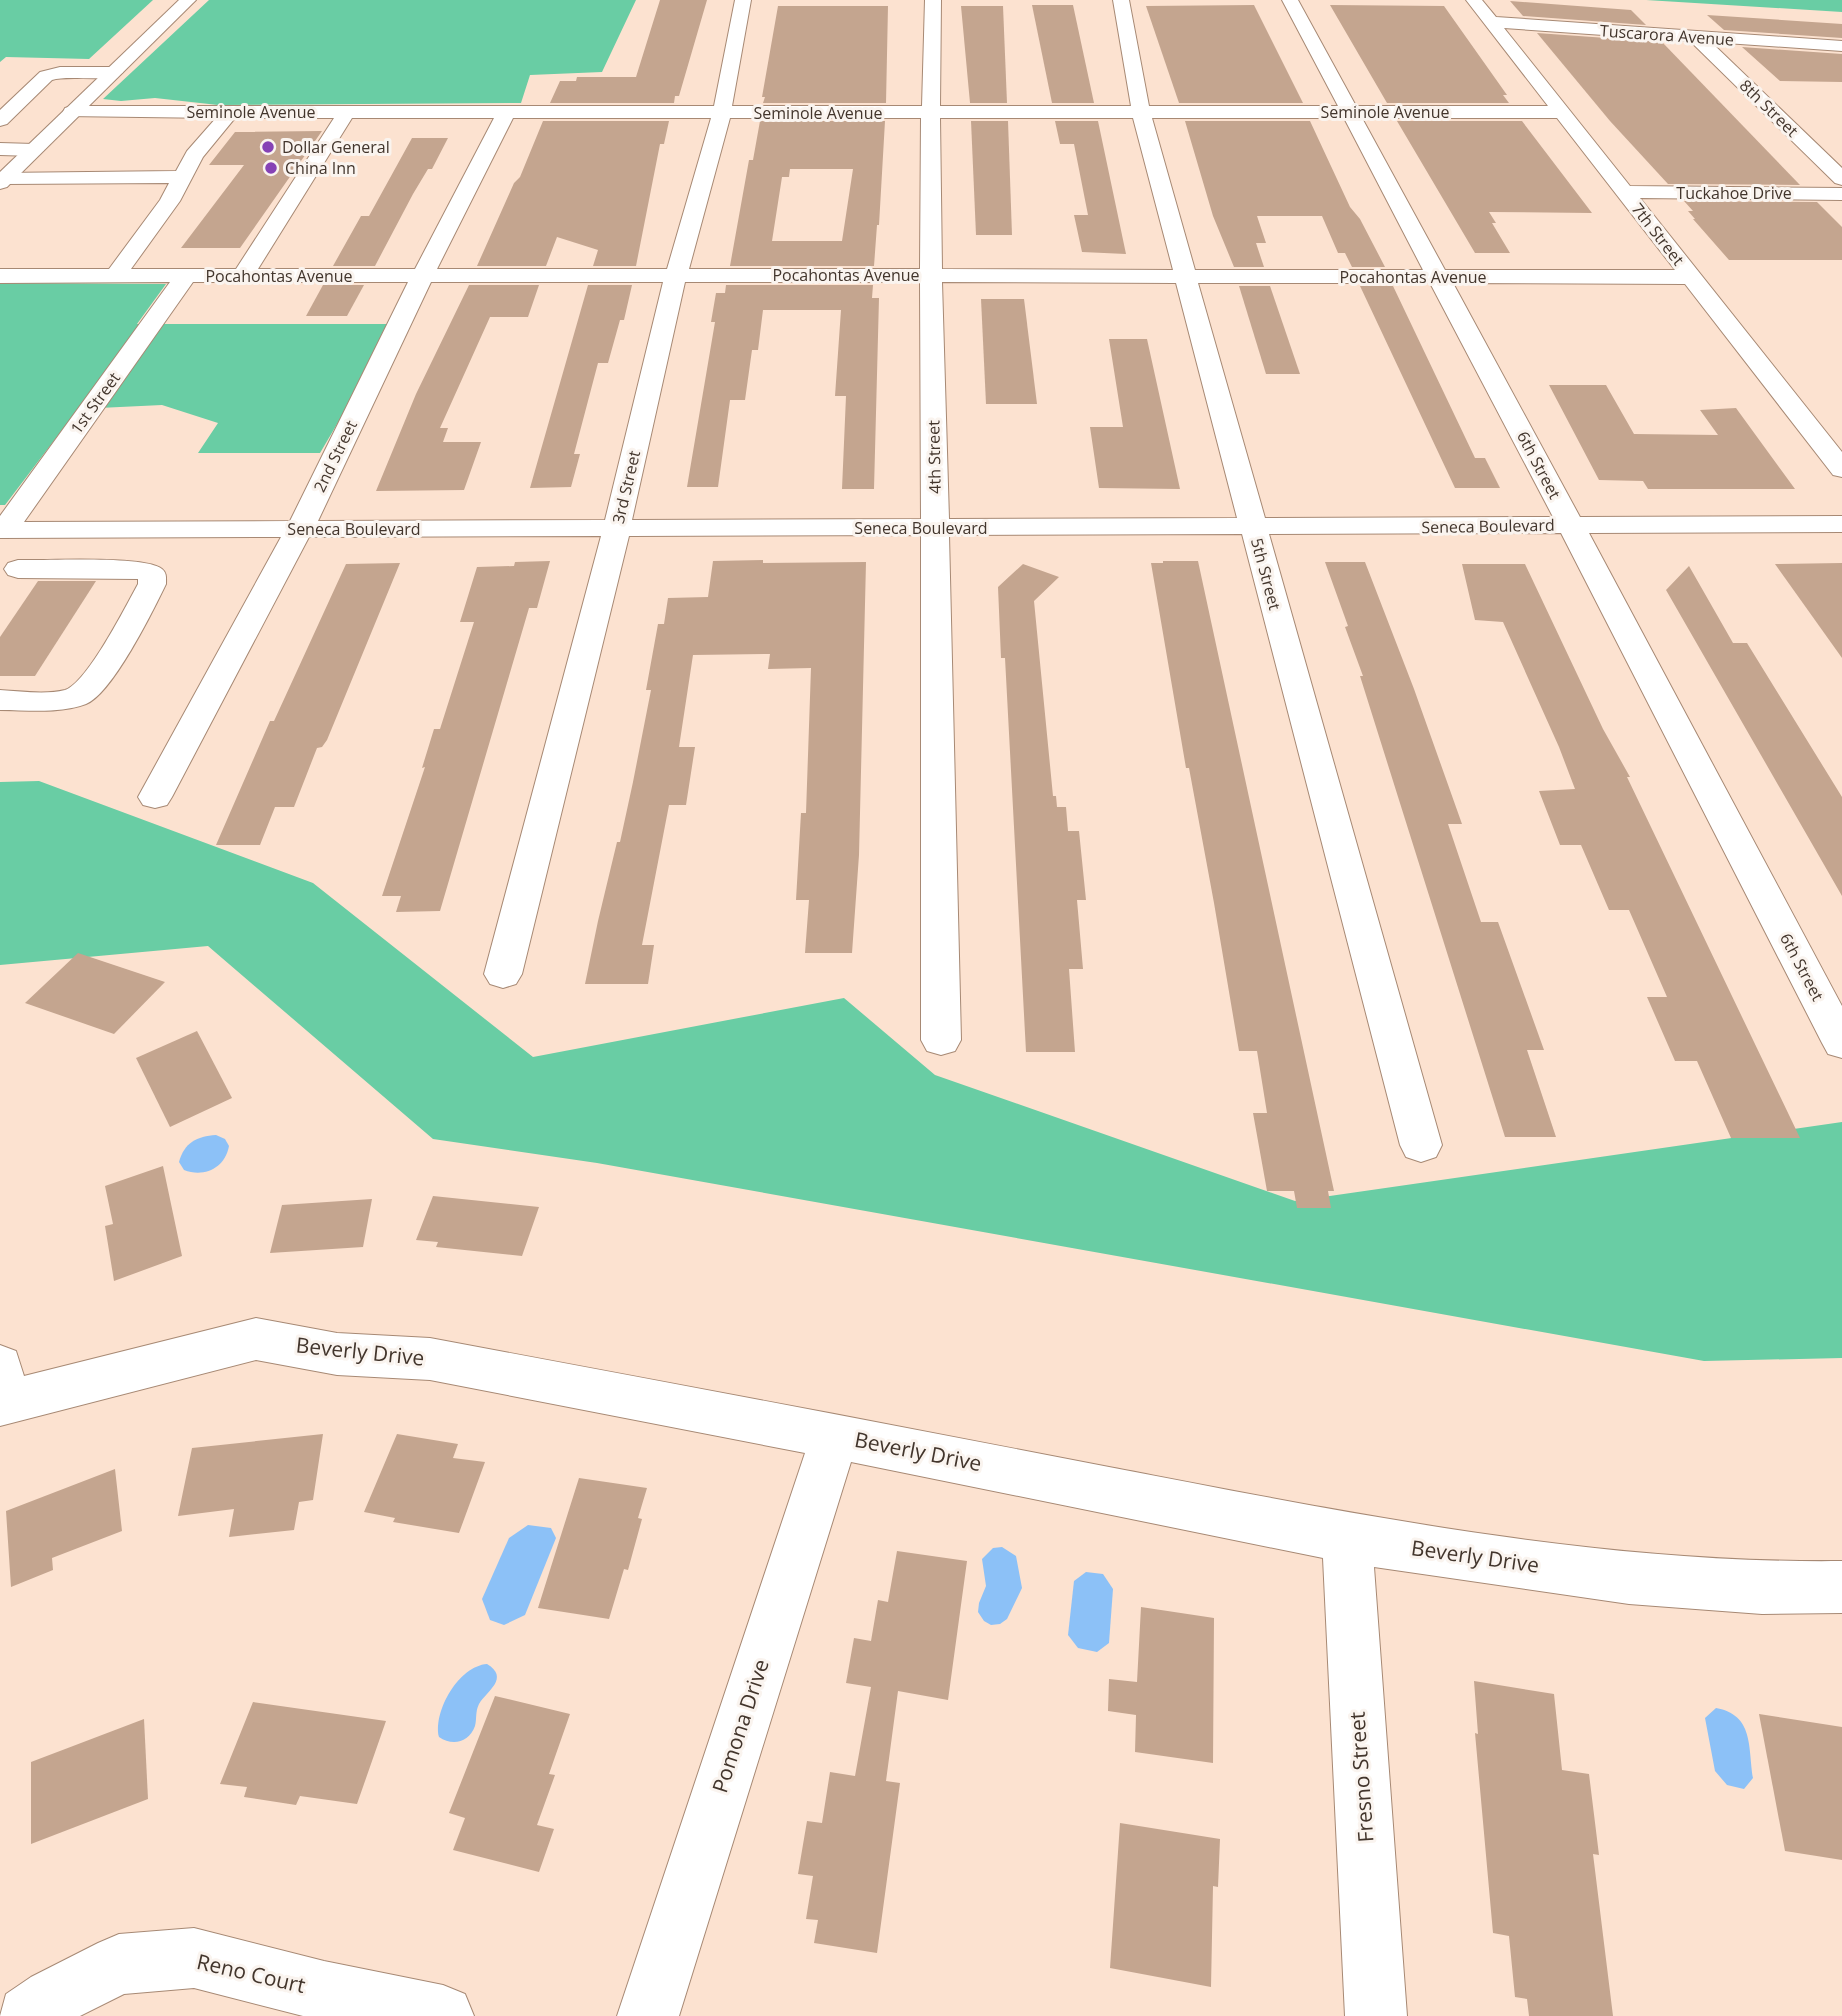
<svg xmlns="http://www.w3.org/2000/svg" width="1842" height="2016" font-family="'Open Sans',sans-serif">
	<style>
		.green { fill: #69cda4 }
		.water { fill: #8cc1f7 }
		.building { fill: #c4a58f; fill-rule: evenodd }
		.lines { fill: none; stroke-linecap: round; stroke-linejoin: round }
		.minor-casing { stroke: #a78974; stroke-width: 2 }
		.highway-casing { stroke: #a78974; stroke-width: 2 }
		.minor { fill: #fff; fill-rule: evenodd }
		.highway { fill: #fff; fill-rule: evenodd }
		.poi-dot { fill: #8642b5; stroke: #faf4ef; stroke-width: 2.5 }
		.labels { text-anchor: middle; stroke-width: 6; stroke-linejoin: round; paint-order: stroke }
		.far-street-label { font-size: 16px; fill: #42352c; stroke: #faf4ef }
		.far-poi-label { font-size: 16px; fill: #42352c; stroke: #faf4ef; text-anchor: start }
		.near-street-label { font-size: 21px; fill: #42352c; stroke: #faf4ef }
	</style>
	<rect width="100%" height="100%" fill="#fce2d0"/>
	<g class="green">
		<path d="M0 0H153L89 59 6 57 0 62Z"/>
		<path d="M209 0H636L602 72 530 75 521 103 218 105 155 98 121 101 103 99Z"/>
		<path d="M1646 0H1842V12Z"/>
		<path d="M0 283 166 284 137 324H396L320 453H198L218 423 162 405 78 409 5 505H0Z"/>
		<path d="M39 781 313 883 533 1057 844 998 935 1075 1295 1201 1842 1122V1358L1704 1361 597 1163 433 1139 208 946 0 965V782Z"/>
	</g>
	<g class="water">
		<path d="M216 1135 225 1139 229 1146C225 1168 204 1178 184 1170L179 1162C184 1143 197 1136 216 1135Z"/>
		<path d="M528 1525 551 1528 556 1538 525 1615 504 1625 490 1620 482 1599 509 1538Z"/>
		<path d="M1002 1547 1016 1556 1022 1588 1007 1619 1000 1624 991 1625 984 1621 978 1612 979 1603 986 1586 982 1559 993 1548Z"/>
		<path d="M1086 1572 1103 1574 1113 1589 1109 1643 1097 1652 1078 1648 1068 1635 1074 1581Z"/>
		<path d="M487 1664C510 1678 487 1691 479 1704 475 1712 477 1719 475 1726 469 1743 452 1746 439 1737 433 1711 459 1666 487 1664Z"/>
		<path d="M1716 1708C1754 1715 1748 1747 1753 1778L1744 1789 1727 1785 1715 1771 1705 1718Z"/>
	</g>
	<g class="building">
		<path d="M660 0H707L679 96H675L674 103H550L560 81H576L577 77H636Z"/>
		<path d="M1510 1 1631 10 1646 25 1523 16Z"/>
		<path d="M1032 5H1073L1094 103H1052Z"/>
		<path d="M1254 5 1303 103H1179L1146 6Z"/>
		<path d="M1330 5 1444 6 1507 95H1503L1509 103H1387Z"/>
		<path d="M778 6H888L886 103H763L765 97H762Z"/>
		<path d="M961 6H1003L1007 103H970Z"/>
		<path d="M1707 15 1842 24V38L1724 30Z"/>
		<path d="M1537 33 1662 42 1800 185 1668 184 1610 121Z"/>
		<path d="M1742 47 1842 54V82L1780 81Z"/>
		<path d="M543 121H669L664 144H660L636 266H593L598 250 557 237 546 266H477L514 183 520 177Z"/>
		<path d="M760 121H885L879 225H877L874 266H730L749 160H753ZM790 169H853L842 241H772L782 177H789Z"/>
		<path d="M971 121H1008L1012 235H976Z"/>
		<path d="M1055 121H1098L1126 254 1082 252 1074 215H1088L1074 144H1060Z"/>
		<path d="M1185 121H1310L1350 207 1360 219 1385 267H1352L1345 253H1338L1322 216H1257L1266 243H1256L1264 267H1234L1213 216Z"/>
		<path d="M1397 121H1522L1592 213 1489 212 1496 223H1492L1510 253H1475Z"/>
		<path d="M322 131 240 248H181L244 165H209L235 132Z"/>
		<path d="M412 138H448L432 169H428L413 194 375 266H333L361 216H369Z"/>
		<path d="M1684 201 1817 202 1842 227V260H1729L1693 219H1695L1688 211H1693Z"/>
		<path d="M323 285H364L347 316H306Z"/>
		<path d="M469 285H539L528 317H490L440 428H448L443 442H481L464 490 376 491 416 394Z"/>
		<path d="M588 285H632L624 320H620L608 363H598L574 454H580L571 487 530 488Z"/>
		<path d="M726 285H873L872 298H879L874 489H842L846 396H835L841 310H763L758 350H752L745 400H730L718 487H687L715 322H711L716 293H725Z"/>
		<path d="M1239 286H1270L1300 374H1266Z"/>
		<path d="M1360 286H1393L1475 458H1485L1500 488H1455Z"/>
		<path d="M981 299H1024L1037 404H986Z"/>
		<path d="M1109 339H1147L1180 489 1099 488 1090 427H1123Z"/>
		<path d="M1549 385H1606L1634 434 1718 435 1700 410 1736 408 1795 489H1648L1643 481 1599 480Z"/>
		<path d="M763 560V563L866 562 859 855 852 953H805L809 900H796L801 813H806L811 668 768 669 770 654 693 655 679 747H695L686 805H669L642 945H654L648 984H585L598 921 617 842H620L633 782 651 690H646L658 624H664L668 598 708 597 713 561Z"/>
		<path d="M550 561 537 608H529L440 911 396 912 401 896H382L425 767 422 768 434 729H440L474 622H460L477 567 514 566 515 562Z"/>
		<path d="M1163 561H1198L1334 1191H1328L1331 1208H1297L1294 1191H1267L1253 1113H1267L1257 1051H1239L1214 903 1189 768H1186L1151 563H1163Z"/>
		<path d="M1325 562H1365L1414 689 1462 824H1448L1481 922H1498L1544 1050H1527L1556 1137H1505L1360 676H1363L1345 627 1348 626Z"/>
		<path d="M400 563 327 740 322 747 317 748 294 807H275L260 845H216L270 721H274L346 564Z"/>
		<path d="M1842 563V658L1775 564Z"/>
		<path d="M1023 564 1059 577 1034 601 1053 796H1056L1057 807H1066L1068 831H1079L1086 900H1077L1083 969H1069L1075 1052H1026L1005 658H1001L998 587Z"/>
		<path d="M1462 564H1525L1603 729 1630 777H1627L1800 1138H1731L1697 1061H1675L1647 997H1667L1629 910H1609L1581 845H1560L1539 791 1575 789 1559 747 1503 622 1475 620Z"/>
		<path d="M1689 566 1733 643H1747L1842 797V896L1666 590Z"/>
		<path d="M38 581H96L35 676H0V637Z"/>
		<path d="M78 953 165 982 114 1034 25 1003Z"/>
		<path d="M197 1031 232 1098 170 1127 136 1058Z"/>
		<path d="M163 1166 182 1256 114 1281 105 1226 113 1224 105 1186Z"/>
		<path d="M433 1196 539 1207 522 1256 436 1247 438 1242 416 1240Z"/>
		<path d="M372 1199 363 1247 270 1253 282 1205Z"/>
		<path d="M323 1434 313 1500 299 1502 294 1530 229 1537 234 1509 178 1516 192 1448Z"/>
		<path d="M397 1434 458 1444 453 1458 485 1462 459 1533 393 1522 395 1518 364 1512Z"/>
		<path d="M115 1469 122 1531 52 1558 53 1570 11 1587 6 1511Z"/>
		<path d="M579 1478 647 1488 638 1518 642 1519 628 1570 624 1569 609 1619 538 1608Z"/>
		<path d="M897 1551 967 1561 948 1700 898 1691 886 1781 900 1783 877 1953 814 1943 818 1920 806 1919 813 1876 798 1874 807 1821 822 1823 830 1772 855 1776 871 1687 846 1683 854 1638 871 1641 878 1600 888 1602Z"/>
		<path d="M1141 1607 1214 1618 1213 1763 1135 1752 1136 1715 1108 1711 1109 1679 1137 1682Z"/>
		<path d="M1474 1681 1554 1694 1562 1770 1589 1774 1599 1855 1593 1854 1613 2016H1529L1527 1999 1515 1997 1509 1936 1493 1933 1475 1733 1478 1734Z"/>
		<path d="M495 1696 570 1714 549 1774 555 1775 537 1825 554 1829 539 1872 453 1850 465 1818 449 1813Z"/>
		<path d="M253 1702 386 1721 357 1804 300 1796 296 1805 244 1797 247 1787 220 1784Z"/>
		<path d="M1759 1714 1842 1727V1860L1785 1851Z"/>
		<path d="M144 1719 148 1799 31 1844V1762Z"/>
		<path d="M1120 1823 1220 1839 1218 1887 1213 1886 1211 1987 1110 1968Z"/>
	</g>
	<g class="lines">
		<g class="minor-casing">
			<g id="minor">
				<path d="M735 0H751L732 106H922L925 0H941L940 106H1131L1113 0H1129L1149 106H1338L1282 0H1298L1356 106H1548L1466 0H1482L1496 17 1842 41V51L1711 42 1842 168V185L1835 183 1690 41 1504 28 1630 186 1842 188V200L1640 198 1842 452V477L1833 475 1685 284 1453 283 1580 517 1842 516V532L1589 533 1842 1006V1058L1828 1054 1822 1043 1561 533 1269 534 1442 1145 1436 1157 1421 1162 1406 1157 1400 1145 1242 534 949 535 961 1040 955 1051 941 1055 927 1051 921 1040V535L629 536 522 974 516 984 503 988 490 984 484 974 601 536 309 537 172 797 167 805 155 808 143 805 138 797 281 537 0 538V516L170 282 0 283V269H109L160 200 169 183 5 184 0 183V173L176 171 187 151 216 118 65 116 63 112 65 108 72 106H714ZM235 118H334L236 269H131L180 201 203 157ZM352 118H494L415 269H258ZM513 118H711L667 269H437ZM730 118H921L920 269H689ZM940 118H1133L1173 270 942 269ZM1152 118H1344L1423 270H1195ZM1362 118H1557L1675 270H1445ZM193 282H408L290 521 24 522ZM431 282H663L605 520 318 521ZM685 282H920L921 519 632 520ZM942 282 1176 283 1237 518 949 519ZM1198 283H1430L1553 517 1265 518Z"/>
				<path d="M60 67H114L123 72C111 84 70 74 52 80L7 124 0 126V110L40 72Z"/>
				<path d="M0 143 34 144 44 150 34 156 0 155Z"/>
				<path d="M18 560C44 561 145 555 162 569 167 573 166 578 166 584 153 611 112 694 86 704 59 714 28 710 0 710V690C20 691 45 695 65 690 87 683 126 606 138 584V579L18 578 8 575 4 569 8 563Z"/>
				<path d="M256 1318 337 1333 430 1338C656 1380 883 1423 1109 1467 1349 1513 1597 1564 1842 1561V1613L1762 1614 1629 1604 1374 1567 1407 2016H1345L1323 1558 851 1462 679 2016H617L805 1453 430 1380 337 1375 256 1360 0 1426V1345L16 1351 24 1376Z"/>
				<path d="M194 1928 324 1961 443 1985 465 1994 474 2016H303L194 1988 124 1994 80 2016H0L6 1994 31 1977 98 1943 119 1934Z"/>
			</g>
		</g>
		<g class="highway-casing">
			<path id="highway" d="M179 0H196L7 187 0 189V172Z"/>
		</g>
		<use href="#minor" class="minor"/>
		<use href="#highway" class="highway"/>
	</g>
	<g class="poi-dot">
		<circle cx="268" cy="147" r="7"/>
		<circle cx="271" cy="168" r="7"/>
	</g>
	<g class="labels">
		<g class="far-street-label">
			<text transform="translate(1667 35) rotate(4)" y="6">Tuscarora Avenue</text>
			<text transform="translate(1769 108) rotate(44)" y="6">8th Street</text>
			<text x="251" y="118">Seminole Avenue</text>
			<text x="1385" y="118">Seminole Avenue</text>
			<text x="818" y="119">Seminole Avenue</text>
			<text x="1734" y="199">Tuckahoe Drive</text>
			<text transform="translate(1658 234) rotate(52)" y="6">7th Street</text>
			<text x="846" y="281">Pocahontas Avenue</text>
			<text x="279" y="282">Pocahontas Avenue</text>
			<text x="1413" y="283">Pocahontas Avenue</text>
			<text transform="translate(95 403) rotate(-54)" y="6">1st Street</text>
			<text transform="translate(335 456) rotate(-64)" y="6">2nd Street</text>
			<text transform="translate(934 457) rotate(-91)" y="6">4th Street</text>
			<text transform="translate(1539 465) rotate(62)" y="6">6th Street</text>
			<text transform="translate(626 487) rotate(-77)" y="6">3rd Street</text>
			<text transform="translate(1488 526) rotate(-1)" y="6">Seneca Boulevard</text>
			<text x="921" y="534">Seneca Boulevard</text>
			<text x="354" y="535">Seneca Boulevard</text>
			<text transform="translate(1266 574) rotate(75)" y="6">5th Street</text>
			<text transform="translate(1802 967) rotate(62)" y="6">6th Street</text>
		</g>
		<g class="far-poi-label">
			<text x="282" y="153">Dollar General</text>
			<text x="285" y="174">China Inn</text>
		</g>
		<g class="near-street-label">
			<text transform="translate(360 1352) rotate(6)" y="7">Beverly Drive</text>
			<text transform="translate(918 1452) rotate(11)" y="7">Beverly Drive</text>
			<text transform="translate(1475 1557) rotate(8)" y="7">Beverly Drive</text>
			<text transform="translate(741 1726) rotate(-72)" y="7">Pomona Drive</text>
			<text transform="translate(1362 1777) rotate(-94)" y="7">Fresno Street</text>
			<text transform="translate(251 1974) rotate(13)" y="7">Reno Court</text>
		</g>
	</g>
</svg>
